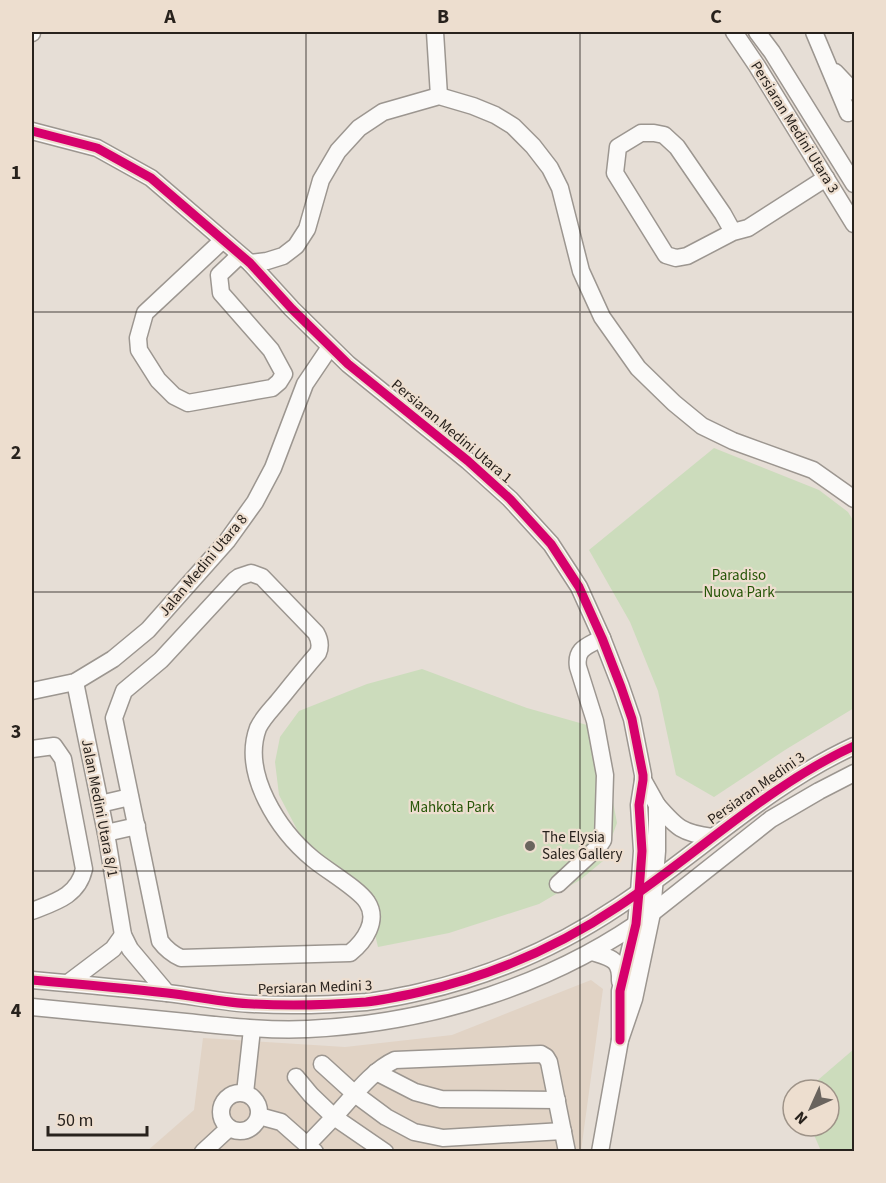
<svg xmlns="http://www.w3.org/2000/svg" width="886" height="1183" font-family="'Source Sans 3',sans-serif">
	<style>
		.built { fill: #e1d3c5 }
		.park { fill: #ccdcbc }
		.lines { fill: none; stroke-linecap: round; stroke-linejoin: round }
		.minor-casing { stroke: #9c9690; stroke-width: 19 }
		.minor { stroke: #fbfaf9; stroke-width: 16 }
		.cycleway-casing { stroke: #eddecf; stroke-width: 13 }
		.cycleway { stroke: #d6006c; stroke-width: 9 }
		.grid { fill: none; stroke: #28221d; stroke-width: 1.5; stroke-opacity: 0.55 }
		.poi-dot { fill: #6a645e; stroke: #eddecf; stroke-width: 2 }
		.labels { text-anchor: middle; stroke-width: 4.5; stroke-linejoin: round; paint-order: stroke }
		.street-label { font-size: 15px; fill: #28221d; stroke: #eddecf }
		.park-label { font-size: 15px; fill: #265507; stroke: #eddecf }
		.poi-label { font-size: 15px; fill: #28221d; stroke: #eddecf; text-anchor: start }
		.neatline { fill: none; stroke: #28221d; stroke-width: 2 }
		.grid-label { font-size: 20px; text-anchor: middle; font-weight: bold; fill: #28221d }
	</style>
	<rect width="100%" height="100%" fill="#e6ded6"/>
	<path class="built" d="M591 980 603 989 581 1151 146 1152 194 1110 203 1038 345 1047 452 1035Z"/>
	<g class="park">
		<path d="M714 448 819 490 848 512 854 522V708L785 750 714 797 676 775 658 691 630 622 589 550Z"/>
		<path d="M422 669 527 708 594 727 608 775 617 823 603 861 580 880 539 904 449 933 378 947 363 885 326 862 302 839 279 795 275 762 280 737 299 711 367 684Z"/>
		<path d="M854 1049V1151H821L811 1128V1126H829V1090H816L818 1080Z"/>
	</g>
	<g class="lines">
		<g class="minor-casing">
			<g id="minor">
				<path d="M435 32 439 96"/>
				<path d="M734 32 757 66 854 224"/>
				<path d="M757 32 772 52 854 184"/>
				<path d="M814 32 848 113"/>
				<path d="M32 33V32"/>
				<path d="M835 72 854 92"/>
				<path d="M32 131 97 148 151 178 250 263 292 309 348 364 468 461 510 499 551 544 579 587 602 638 621 687 632 719 643 775V780L639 805 642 851 639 892 636 924 620 991V1040"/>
				<path d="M733 232 687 256 676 258 666 255 615 173 618 147 641 133H654L664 135 677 147 723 214 733 232 748 228 826 178"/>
				<path d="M223 240 145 313 138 338 139 350 158 380 174 396 188 403 272 388 279 382 284 374 271 350 221 293 219 275 240 255"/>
				<path d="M250 263 267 261 283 256 296 246 307 229 321 180 338 151 359 128 383 112 439 96 473 106 495 115 513 126 533 146 550 168 560 188 581 271 602 317 638 368 674 403 702 426 733 441 813 470 854 499"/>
				<path d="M251 573 262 577 316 633C320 640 321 646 318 653 305 668 293 683 280 699 273 708 263 717 258 728 241 774 279 831 313 859 326 870 359 889 367 902 379 920 365 941 350 953L181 958C172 954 166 949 160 941L114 718 124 691 161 660 235 580 239 577Z"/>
				<path d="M75 682 106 833 123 935 130 949 167 993"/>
				<path d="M32 691 75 682 113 659 148 630 227 541 255 502 273 468 305 384 330 347"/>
				<path d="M32 749 54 746 63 759 84 869C78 896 55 902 32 911"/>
				<path d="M100 804 130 797"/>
				<path d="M657 805C677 828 682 833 712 837"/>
				<path d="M106 833 137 826"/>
				<path d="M558 884 599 846 603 840 605 775 595 721 578 667C575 648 588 646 602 638"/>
				<path d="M592 952C611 958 621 959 620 981"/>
				<path d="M32 980C77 984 122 988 167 993 195 996 224 1003 253 1004 290 1006 329 1005 366 1002 384 1000 402 996 420 992 491 976 558 947 619 906 698 854 767 786 854 746"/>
				<path d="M68 983 113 949 123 935"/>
				<path d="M32 1007C83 1012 134 1017 186 1022 226 1026 267 1031 308 1029 431 1023 553 985 652 913L771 819 819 791 854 773"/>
				<path d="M322 1064 355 1094 386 1117 414 1132 443 1138 563 1131"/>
				<path d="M376 1072 415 1092 441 1099 557 1100"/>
				<path d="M296 1077 311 1095 334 1117 308 1144"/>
				<circle cx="240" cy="1112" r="19"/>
				<path d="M245 1093 252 1029"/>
				<path d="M259 1116 281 1122 315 1152"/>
				<path d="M203 1152 229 1128"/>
				<path d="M385 1152 334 1117C352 1098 371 1071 395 1060L541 1054 546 1057 549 1062 567 1152"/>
				<path d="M600 1152 620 1040 634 999 652 913 657 851V805L643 780"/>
			</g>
		</g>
		<use href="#minor" class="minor"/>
		<g class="cycleway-casing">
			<g id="cycleway">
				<path d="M32 131 97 148 151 178 250 263 292 309 348 364 468 461 510 499 551 544 579 587 602 638 621 687 632 719 643 775V780L639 805 642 851 639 892 636 924 620 991V1040"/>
				<path d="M32 980C77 984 122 988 167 993 195 996 224 1003 253 1004 290 1006 329 1005 366 1002 384 1000 402 996 420 992 491 976 558 947 619 906 698 854 767 786 854 746"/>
			</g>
		</g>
		<use href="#cycleway" class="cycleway"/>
	</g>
	<path class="grid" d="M306 32V1152M580 32V1152M32 312H854M32 592H854M32 871H854"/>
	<circle class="poi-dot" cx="530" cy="846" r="6"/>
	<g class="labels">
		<g class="street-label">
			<text transform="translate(795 127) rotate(58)" y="5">Persiaran Medini Utara 3</text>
			<text transform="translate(452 431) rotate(40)" y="5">Persiaran Medini Utara 1</text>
			<text transform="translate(203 565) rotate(-50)" y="5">Jalan Medini Utara 8</text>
			<text transform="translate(756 788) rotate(-35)" y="5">Persiaran Medini 3</text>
			<text transform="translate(100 808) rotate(79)" y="5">Jalan Medini Utara 8/1</text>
			<text transform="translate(315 987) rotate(-2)" y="5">Persiaran Medini 3</text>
		</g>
		<g class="park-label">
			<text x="739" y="580">Paradiso<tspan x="739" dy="17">Nuova Park</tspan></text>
			<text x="452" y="812">Mahkota Park</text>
		</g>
		<g class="poi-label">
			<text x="542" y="842">The Elysia<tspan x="542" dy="17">Sales Gallery</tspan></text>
		</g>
	</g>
	<rect width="886" height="1183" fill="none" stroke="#eddecf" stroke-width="66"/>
	<g transform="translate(811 1108) rotate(225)"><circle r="28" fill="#eddecf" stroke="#9e9388" stroke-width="1.5"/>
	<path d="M0-4.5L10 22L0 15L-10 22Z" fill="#6a645e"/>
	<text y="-9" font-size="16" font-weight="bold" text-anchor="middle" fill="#28221d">N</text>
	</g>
	<path d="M48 1126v9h99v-9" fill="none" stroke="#28221d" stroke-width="3"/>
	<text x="57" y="1126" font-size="18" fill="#28221d" stroke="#eddecf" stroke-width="4.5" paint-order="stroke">50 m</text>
	<rect x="33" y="33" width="820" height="1117" class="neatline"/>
	<g class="grid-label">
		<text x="170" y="23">A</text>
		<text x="443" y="23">B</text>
		<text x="716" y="23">C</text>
		<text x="16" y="179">1</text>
		<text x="16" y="459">2</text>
		<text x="16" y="738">3</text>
		<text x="16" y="1017">4</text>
	</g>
</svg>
